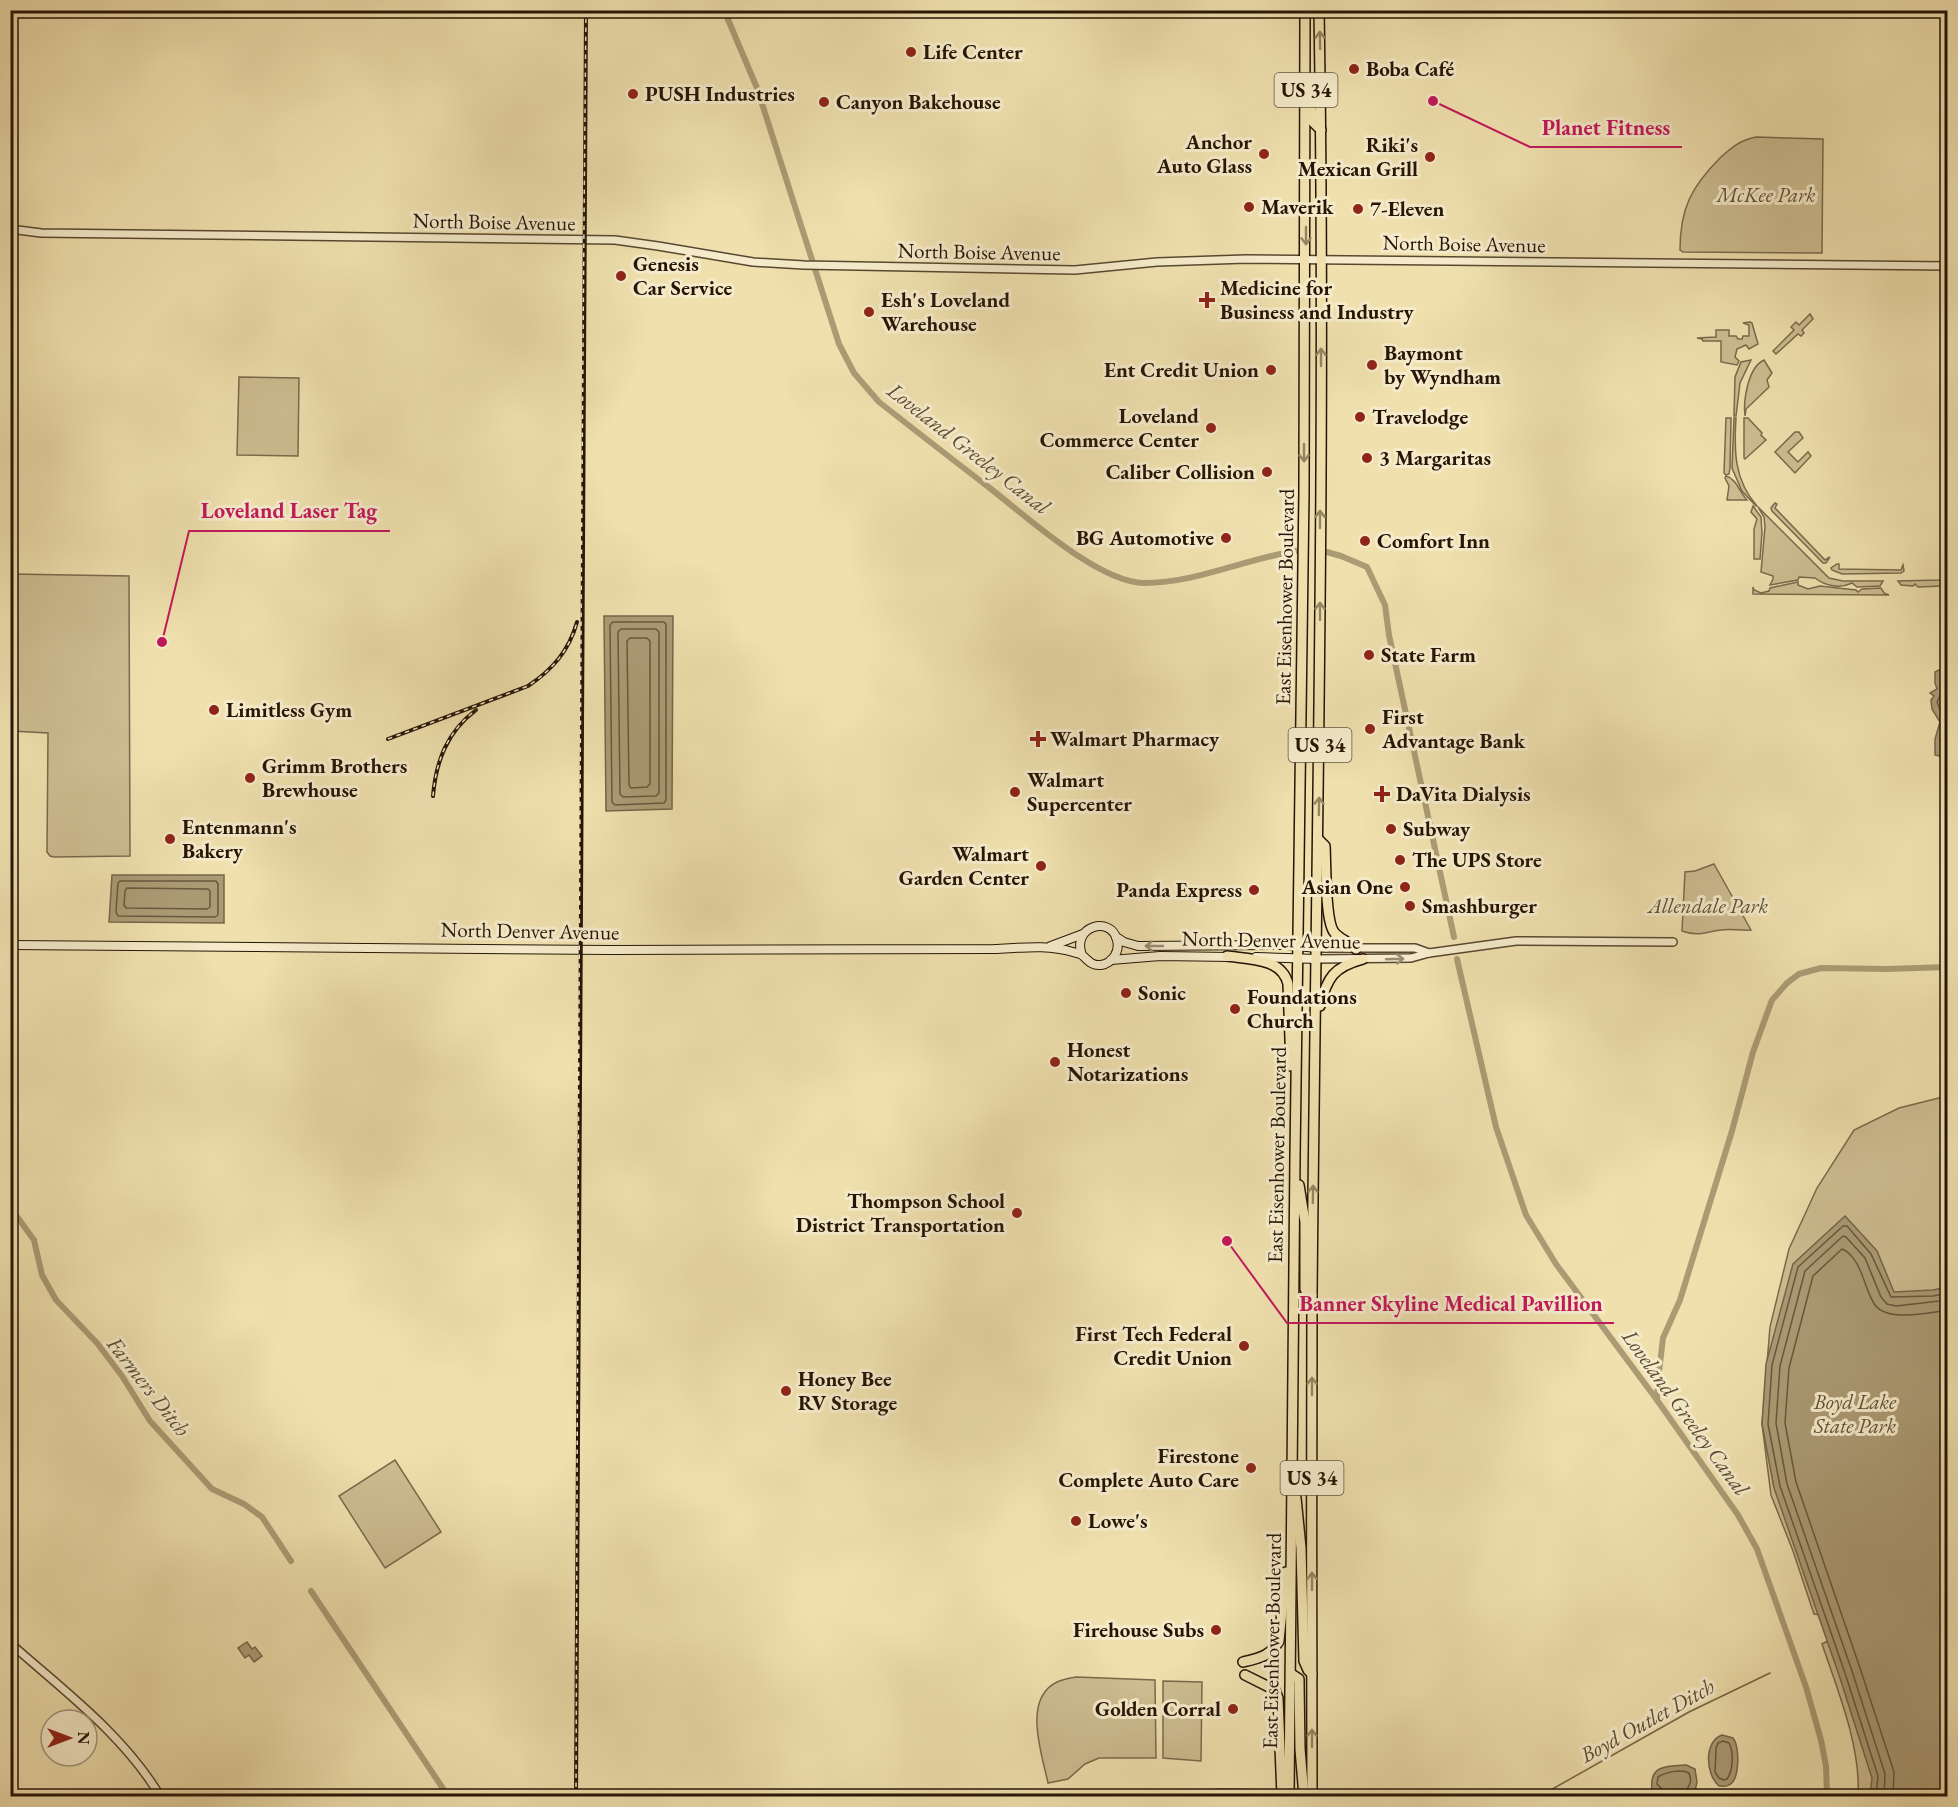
<svg xmlns="http://www.w3.org/2000/svg" width="1958" height="1807" font-family="'EB Garamond',serif">
	<style>
		.green { fill: #cdbd91; stroke: #7a694c; stroke-width: 1.5 }
		.water { fill: #ab9b75; stroke: #766549; stroke-width: 1.5 }
		.lines { fill: none; stroke-linecap: round; stroke-linejoin: round }
		.shore { stroke: #68583e; stroke-width: 1.5 }
		.stream { stroke: #766549; stroke-width: 1.5 }
		.canal { stroke: #ab9b75; stroke-width: 6 }
		.tertiary-casing { stroke: #584830; stroke-width: 10 }
		.secondary-casing { stroke: #261506; stroke-width: 10 }
		.trunk-casing { stroke: #261506; stroke-width: 12 }
		.tertiary { stroke: #f5ebca; stroke-width: 7 }
		.secondary { stroke: #f5ebca; stroke-width: 8 }
		.trunk { stroke: #efe0ae; stroke-width: 9 }
		.rail-casing { stroke: #261506; stroke-width: 4 }
		.rail { stroke: #f5ebca; stroke-width: 1.5; stroke-dasharray: 4.5; stroke-linecap: butt }
		.oneway { stroke: #958562 }
		.oneway2 { stroke: #988b72 }
		.poi-dot { fill: #8f2418; stroke: #f5ebca; stroke-width: 2 }
		.labels { text-anchor: middle; stroke-width: 6; stroke-linejoin: round; paint-order: stroke }
		.shield { fill: #f5ebca; stroke: #645541; stroke-width: 1.5 }
		.shield-label { font-size: 20px; font-weight: bold; fill: #261506 }
		.poi-label { font-size: 21px; font-weight: bold; fill: #261506; stroke: #f5ebca; text-anchor: start }
		.park-label { font-size: 21px; font-style: italic; fill: #605037; stroke: #f5ebca }
		.street-label { font-size: 21px; fill: #261506; stroke: #f5ebca }
		.water-label { font-size: 22px; font-style: italic; fill: #5b4b32; stroke: #f5ebca }
		.leader { fill: none; stroke: #c2185b; stroke-width: 2 }
		.callout-dot { fill: #c2185b; stroke: #f5ebca; stroke-width: 2 }
		.callout-label { font-size: 22px; text-anchor: middle; font-weight: bold; fill: #c2185b; stroke: #f5ebca; stroke-width: 6; stroke-linejoin: round; paint-order: stroke }
	</style>
	<rect width="100%" height="100%" fill="#efe0ae"/>
	<filter id="stains"><feTurbulence type="fractalNoise" baseFrequency=".00333" numOctaves="4"/><feColorMatrix values="0 0 0 0 .2 0 0 0 0 .09 0 0 0 0 .02 0 0 0 .5 -.17"/></filter>
	<radialGradient id="worn" r=".72"><stop offset=".6" stop-color="#630" stop-opacity="0"/><stop offset="1" stop-color="#630" stop-opacity=".3"/></radialGradient>
	<g class="green">
		<path d="M1756 137 1823 139 1822 253 1683 252 1680 250C1680 209 1691 187 1720 158 1731 148 1740 140 1756 137Z"/>
		<path d="M1810 314 1813 319 1802 330 1804 333 1801 336 1798 334 1776 354 1773 351 1794 330 1791 327 1796 322 1799 325Z"/>
		<path d="M1750 322 1752 323 1758 344 1749 349 1746 345 1737 349 1735 357 1739 361 1737 365 1721 362V341H1703L1702 339 1697 338 1716 337V330H1729V336H1736L1738 339H1742L1743 336H1749V325L1743 323Z"/>
		<path d="M1751 360 1740 383 1736 416H1734L1735 377 1741 362Z"/>
		<path d="M1764 360 1772 373 1767 380 1769 387 1746 409 1745 416C1743 401 1748 367 1764 360Z"/>
		<path d="M239 377 299 378 298 456 237 455Z"/>
		<path d="M1726 418H1731L1730 468 1729 474 1726 475 1724 473Z"/>
		<path d="M1734 418H1736C1734 451 1734 480 1757 506H1756L1742 491 1732 468Z"/>
		<path d="M1744 418H1748L1762 433 1761 435 1766 440 1745 459 1744 458Z"/>
		<path d="M1795 432H1799L1803 438 1788 452 1798 462 1808 452 1811 456 1795 473 1775 452Z"/>
		<path d="M1726 476C1737 479 1739 492 1747 500H1727L1729 486 1725 478Z"/>
		<path d="M1775 503 1777 504 1775 508 1825 560 1830 557 1826 563H1823L1772 511 1771 508Z"/>
		<path d="M1753 506 1761 517 1762 533 1760 559H1754V529L1757 519 1751 512Z"/>
		<path d="M1758 507 1829 578 1843 581H1883L1880 586 1857 587 1852 583C1840 589 1825 586 1815 578L1799 577 1798 580 1770 585 1773 579V576L1761 572 1765 527 1764 517Z"/>
		<path d="M1837 564H1839V569L1901 570 1903 565 1904 571 1901 573 1842 574 1832 570 1831 568Z"/>
		<path d="M11 574 129 576 130 856 54 857 50 856 47 852 48 733 11 731Z"/>
		<path d="M1947 578V583L1942 586 1918 587 1915 584 1913 586 1901 585 1898 581 1940 580Z"/>
		<path d="M1798 582V585L1808 589 1820 586 1856 590 1858 592 1862 589 1881 588 1884 593 1889 595 1753 594V587L1754 590 1761 593 1769 591 1770 588Z"/>
		<path d="M1714 864 1751 930C1740 931 1731 928 1721 930 1704 932 1699 937 1682 931L1685 872 1695 871Z"/>
		<path d="M1947 1096V1796H1858C1861 1747 1838 1691 1822 1644L1846 1632 1822 1615 1814 1614 1793 1551 1771 1495 1762 1424 1770 1327 1789 1249 1817 1188 1854 1130 1899 1108Z"/>
		<path d="M395 1460 441 1532 385 1568 339 1496Z"/>
		<path d="M1076 1677 1155 1680 1156 1758H1099L1085 1764 1068 1779 1048 1783C1042 1754 1022 1699 1057 1682 1063 1679 1070 1678 1076 1677Z"/>
		<path d="M1163 1681 1202 1682 1201 1761 1163 1758Z"/>
		<path d="M1216 1789 1276 1790V1796H1216Z"/>
	</g>
	<g class="water">
		<path d="M604 616H673L672 809 606 811Z"/>
		<path d="M1947 644V804L1943 783 1946 761 1943 757 1935 755V739L1940 722 1932 709 1931 700 1934 696 1930 693 1937 689 1935 683V672L1941 669 1944 647Z"/>
		<path d="M112 875H224V923L109 922Z"/>
		<path d="M1845 1216 1877 1251 1894 1292 1933 1290 1947 1287V1796H1870L1872 1778 1839 1675 1774 1488 1762 1424 1766 1364 1793 1264Z"/>
		<path d="M247 1642 252 1649 255 1647 262 1656 254 1662 249 1655 245 1658 238 1648Z"/>
		<path d="M1722 1735 1733 1738C1740 1746 1740 1780 1729 1785 1726 1787 1722 1786 1719 1786 1706 1775 1703 1742 1722 1735Z"/>
		<path d="M1686 1765 1695 1769 1697 1782 1695 1791C1682 1801 1663 1798 1652 1789 1649 1765 1667 1766 1686 1765Z"/>
	</g>
	<g class="lines">
		<g class="shore">
			<path d="M613 622H664L666 624V800L664 803 615 805 612 802 610 625Z"/>
			<path d="M621 629H656L659 632V793L656 796 623 797 620 794 618 632Z"/>
			<path d="M630 638H647L650 641V784L647 787 631 788 629 785 627 641Z"/>
			<path d="M1948 663 1946 671 1941 677 1943 689 1937 702 1945 722 1941 749 1948 753"/>
			<path d="M120 881H216L218 884V915L215 917 118 916 116 912 118 883Z"/>
			<path d="M127 888 208 889 210 891V907L207 909 126 908 124 905 125 891Z"/>
			<path d="M1723 1741 1729 1743C1734 1752 1733 1771 1727 1779L1724 1780 1719 1778 1715 1772 1716 1748 1718 1743Z"/>
			<path d="M1665 1796 1664 1791 1657 1784 1658 1777C1666 1772 1681 1769 1689 1773 1694 1787 1685 1786 1685 1796"/>
			<path d="M1876 1796 1878 1776 1845 1673 1780 1486 1768 1424 1772 1365 1798 1267 1843 1226H1847L1871 1254 1891 1297 1933 1296 1948 1293"/>
			<path d="M1884 1796 1885 1774 1852 1671 1787 1484 1776 1423 1780 1366 1805 1271 1843 1236 1846 1237 1865 1258 1881 1297 1887 1304 1896 1306 1948 1300"/>
			<path d="M1893 1796 1894 1772 1860 1668 1796 1482 1785 1423 1789 1368 1813 1276 1842 1249C1850 1252 1857 1262 1860 1270 1865 1281 1868 1295 1875 1305 1887 1322 1929 1313 1948 1310"/>
		</g>
		<path class="stream" d="M1540 1796 1689 1712 1770 1673"/>
		<g class="canal">
			<path d="M724 10 757 88 839 344 854 373 879 402C916 431 953 460 991 489 1027 517 1098 582 1144 583 1196 583 1245 559 1296 551"/>
			<path d="M1327 552 1341 556 1367 567 1385 605 1389 635 1454 937"/>
			<path d="M1457 959 1496 1127 1526 1215 1556 1264 1657 1400 1738 1515 1757 1549 1806 1687 1821 1740 1826 1766 1827 1796"/>
			<path d="M10 1207 34 1240 42 1275 56 1300 97 1343 122 1376 150 1421 212 1489 244 1504 262 1517 291 1561"/>
			<path d="M1657 1400 1658 1381 1663 1338 1680 1300 1732 1131 1753 1052 1772 1000 1787 983 1799 974 1821 968 1887 969 1948 967"/>
			<path d="M311 1591 448 1796"/>
		</g>
		<g class="tertiary-casing">
			<g id="tertiary">
				<path d="M10 229 41 233 615 240 658 246 753 262 804 265 1075 270 1157 262 1246 259 1948 266"/>
				<path d="M1317 948H1415L1429 953"/>
				<path d="M1317 959 1411 958 1429 953 1516 941 1673 942"/>
				<path d="M10 1643C63 1690 124 1735 160 1796"/>
			</g>
		</g>
		<g class="secondary-casing">
			<g id="secondary">
				<path d="M1116 937 1124 942 1138 946 1287 945 1317 948"/>
				<path d="M10 945 610 950 994 949C1020 948 1047 944 1073 952 1076 953 1079 953 1082 955 1088 960 1091 966 1101 965 1113 963 1120 951 1117 940 1111 915 1071 926 1082 955"/>
				<path d="M1051 946 1083 934"/>
				<path d="M1256 957 1317 959"/>
				<path d="M1111 960 1160 956 1232 957"/>
			</g>
		</g>
		<g class="trunk-casing">
			<g id="trunk">
				<path d="M1310 100 1313 122 1321 130"/>
				<path d="M1319 840 1325 846C1326 862 1325 921 1334 932 1340 940 1349 941 1356 949"/>
				<path d="M1227 956C1249 959 1282 958 1288 984L1291 1066"/>
				<path d="M1320 1006C1327 977 1334 967 1363 959"/>
				<path d="M1299 1185 1305 1222V1289L1307 1293 1312 1295"/>
				<path d="M1296 1498 1301 1548 1304 1661 1308 1670 1312 1674"/>
				<path d="M1243 1662C1260 1658 1270 1656 1279 1641L1286 1572"/>
				<path d="M1245 1675 1275 1690 1278 1698 1282 1796"/>
				<path d="M1293 1675 1299 1679V1683L1300 1749 1304 1796"/>
				<path d="M1289 1796 1295 1157 1304 492 1305 10"/>
				<path d="M1312 1796C1312 1629 1311 1461 1312 1294 1316 866 1326 438 1319 10"/>
			</g>
		</g>
		<use href="#tertiary" class="tertiary"/>
		<use href="#secondary" class="secondary"/>
		<use href="#trunk" class="trunk"/>
		<g class="rail-casing">
			<g id="rail">
				<path d="M388 739 528 686C552 670 569 651 577 622"/>
				<path d="M433 796C436 761 447 732 476 710"/>
				<path d="M576 1796C578 1201 580 606 586 10"/>
			</g>
		</g>
		<use href="#rail" class="rail"/>
	</g>
	<defs><path id="oneway-shaft" d="M-6 0H5M1.5-3L5.5 0L1.5 3" fill="none" stroke-width="1.6" stroke-linecap="round" stroke-linejoin="round" transform="scale(1.5)"/></defs>
	<g class="oneway">
		<use href="#oneway-shaft" transform="translate(1320 40) rotate(-91)"/>
		<use href="#oneway-shaft" transform="translate(1306 236) rotate(90)"/>
		<use href="#oneway-shaft" transform="translate(1321 357) rotate(-90)"/>
		<use href="#oneway-shaft" transform="translate(1304 453) rotate(90)"/>
		<use href="#oneway-shaft" transform="translate(1320 519) rotate(-90)"/>
		<use href="#oneway-shaft" transform="translate(1320 611) rotate(-90)"/>
		<use href="#oneway-shaft" transform="translate(1319 806) rotate(-89)"/>
		<use href="#oneway-shaft" transform="translate(1313 1194) rotate(-89)"/>
		<use href="#oneway-shaft" transform="translate(1312 1386) rotate(-90)"/>
		<use href="#oneway-shaft" transform="translate(1312 1581) rotate(-90)"/>
		<use href="#oneway-shaft" transform="translate(1312 1738) rotate(-90)"/>
	</g>
	<g class="oneway2">
		<use href="#oneway-shaft" transform="translate(1154 946) rotate(180)"/>
		<use href="#oneway-shaft" transform="translate(1395 959) rotate(-2)"/>
	</g>
	<g class="poi-dot">
		<circle cx="911" cy="52" r="6"/>
		<circle cx="1354" cy="69" r="6"/>
		<circle cx="633" cy="94" r="6"/>
		<circle cx="824" cy="102" r="6"/>
		<circle cx="1264" cy="154" r="6"/>
		<circle cx="1430" cy="157" r="6"/>
		<circle cx="1249" cy="207" r="6"/>
		<circle cx="1358" cy="209" r="6"/>
		<circle cx="621" cy="276" r="6"/>
		<path d="M1204 291h6v6h6v6h-6v6h-6v-6h-6v-6h6z"/>
		<circle cx="869" cy="312" r="6"/>
		<circle cx="1372" cy="365" r="6"/>
		<circle cx="1271" cy="370" r="6"/>
		<circle cx="1360" cy="417" r="6"/>
		<circle cx="1211" cy="428" r="6"/>
		<circle cx="1367" cy="458" r="6"/>
		<circle cx="1267" cy="472" r="6"/>
		<circle cx="1226" cy="538" r="6"/>
		<circle cx="1365" cy="541" r="6"/>
		<circle cx="1369" cy="655" r="6"/>
		<circle cx="214" cy="710" r="6"/>
		<circle cx="1370" cy="729" r="6"/>
		<path d="M1035 730h6v6h6v6h-6v6h-6v-6h-6v-6h6z"/>
		<circle cx="250" cy="778" r="6"/>
		<circle cx="1015" cy="792" r="6"/>
		<path d="M1379 785h6v6h6v6h-6v6h-6v-6h-6v-6h6z"/>
		<circle cx="1391" cy="829" r="6"/>
		<circle cx="170" cy="839" r="6"/>
		<circle cx="1400" cy="860" r="6"/>
		<circle cx="1041" cy="866" r="6"/>
		<circle cx="1405" cy="887" r="6"/>
		<circle cx="1254" cy="890" r="6"/>
		<circle cx="1410" cy="906" r="6"/>
		<circle cx="1126" cy="993" r="6"/>
		<circle cx="1235" cy="1009" r="6"/>
		<circle cx="1055" cy="1062" r="6"/>
		<circle cx="1017" cy="1213" r="6"/>
		<circle cx="1244" cy="1346" r="6"/>
		<circle cx="786" cy="1391" r="6"/>
		<circle cx="1251" cy="1468" r="6"/>
		<circle cx="1076" cy="1521" r="6"/>
		<circle cx="1216" cy="1630" r="6"/>
		<circle cx="1233" cy="1709" r="6"/>
	</g>
	<g class="labels">
		<g class="shield">
			<rect x="1274.5" y="73" width="63" height="34" rx="4.5"/>
			<rect x="1288.5" y="728" width="63" height="34" rx="4.5"/>
			<rect x="1280.5" y="1461" width="63" height="34" rx="4.5"/>
		</g>
		<g class="shield-label">
			<text x="1306" y="97">US 34</text>
			<text x="1320" y="752">US 34</text>
			<text x="1312" y="1485">US 34</text>
		</g>
		<g class="poi-label">
			<text x="923" y="59">Life Center</text>
			<text x="1366" y="76">Boba Café</text>
			<text x="645" y="101">PUSH Industries</text>
			<text x="836" y="109">Canyon Bakehouse</text>
			<text x="1252" y="149" text-anchor="end">Anchor<tspan x="1252" dy="24">Auto Glass</tspan></text>
			<text x="1418" y="152" text-anchor="end">Riki's<tspan x="1418" dy="24">Mexican Grill</tspan></text>
			<text x="1261" y="214">Maverik</text>
			<text x="1370" y="216">7-Eleven</text>
			<text x="633" y="271">Genesis<tspan x="633" dy="24">Car Service</tspan></text>
			<text x="1220" y="295">Medicine for<tspan x="1220" dy="24">Business and Industry</tspan></text>
			<text x="881" y="307">Esh's Loveland<tspan x="881" dy="24">Warehouse</tspan></text>
			<text x="1384" y="360">Baymont<tspan x="1384" dy="24">by Wyndham</tspan></text>
			<text x="1259" y="377" text-anchor="end">Ent Credit Union</text>
			<text x="1199" y="423" text-anchor="end">Loveland<tspan x="1199" dy="24">Commerce Center</tspan></text>
			<text x="1372" y="424">Travelodge</text>
			<text x="1379" y="465">3 Margaritas</text>
			<text x="1255" y="479" text-anchor="end">Caliber Collision</text>
			<text x="1214" y="545" text-anchor="end">BG Automotive</text>
			<text x="1377" y="548">Comfort Inn</text>
			<text x="1381" y="662">State Farm</text>
			<text x="226" y="717">Limitless Gym</text>
			<text x="1382" y="724">First<tspan x="1382" dy="24">Advantage Bank</tspan></text>
			<text x="1050" y="746">Walmart Pharmacy</text>
			<text x="262" y="773">Grimm Brothers<tspan x="262" dy="24">Brewhouse</tspan></text>
			<text x="1027" y="787">Walmart<tspan x="1027" dy="24">Supercenter</tspan></text>
			<text x="1396" y="801">DaVita Dialysis</text>
			<text x="182" y="834">Entenmann's<tspan x="182" dy="24">Bakery</tspan></text>
			<text x="1403" y="836">Subway</text>
			<text x="1029" y="861" text-anchor="end">Walmart<tspan x="1029" dy="24">Garden Center</tspan></text>
			<text x="1412" y="867">The UPS Store</text>
			<text x="1393" y="894" text-anchor="end">Asian One</text>
			<text x="1242" y="897" text-anchor="end">Panda Express</text>
			<text x="1422" y="913">Smashburger</text>
			<text x="1138" y="1000">Sonic</text>
			<text x="1247" y="1004">Foundations<tspan x="1247" dy="24">Church</tspan></text>
			<text x="1067" y="1057">Honest<tspan x="1067" dy="24">Notarizations</tspan></text>
			<text x="1005" y="1208" text-anchor="end">Thompson School<tspan x="1005" dy="24">District Transportation</tspan></text>
			<text x="1232" y="1341" text-anchor="end">First Tech Federal<tspan x="1232" dy="24">Credit Union</tspan></text>
			<text x="798" y="1386">Honey Bee<tspan x="798" dy="24">RV Storage</tspan></text>
			<text x="1239" y="1463" text-anchor="end">Firestone<tspan x="1239" dy="24">Complete Auto Care</tspan></text>
			<text x="1088" y="1528">Lowe's</text>
			<text x="1204" y="1637" text-anchor="end">Firehouse Subs</text>
			<text x="1221" y="1716" text-anchor="end">Golden Corral</text>
		</g>
		<g class="park-label">
			<text x="1766" y="202">McKee Park</text>
			<text x="1708" y="913">Allendale Park</text>
			<text x="1855" y="1409">Boyd Lake<tspan x="1855" dy="24">State Park</tspan></text>
		</g>
		<g class="street-label">
			<text transform="translate(494 222) rotate(1)" y="7">North Boise Avenue</text>
			<text transform="translate(1464 244) rotate(1)" y="7">North Boise Avenue</text>
			<text transform="translate(979 252) rotate(1)" y="7">North Boise Avenue</text>
			<text transform="translate(1285 597) rotate(-89)" y="7">East Eisenhower Boulevard</text>
			<text transform="translate(530 931) rotate(1)" y="7">North Denver Avenue</text>
			<text transform="translate(1271 940) rotate(1)" y="7">North Denver Avenue</text>
			<text transform="translate(1277 1155) rotate(-89)" y="7">East Eisenhower Boulevard</text>
			<text transform="translate(1272 1641) rotate(-89)" y="7">East Eisenhower Boulevard</text>
		</g>
		<g class="water-label">
			<text transform="translate(969 448) rotate(38)" y="8">Loveland Greeley Canal</text>
			<text transform="translate(149 1386) rotate(52)" y="8">Farmers Ditch</text>
			<text transform="translate(1686 1412) rotate(54)" y="8">Loveland Greeley Canal</text>
			<text transform="translate(1647 1720) rotate(-29)" y="8">Boyd Outlet Ditch</text>
		</g>
	</g>
	<path class="leader" d="M1433 101L1530 147H1682M162 642L189 531H390M1227 1241L1287 1323H1614"/>
	<g class="callout-dot">
		<circle cx="1433" cy="101" r="6"/>
		<circle cx="162" cy="642" r="6"/>
		<circle cx="1227" cy="1241" r="6"/>
	</g>
	<g class="callout-label">
		<text x="1606" y="135">Planet Fitness</text>
		<text x="289" y="518">Loveland Laser Tag</text>
		<text x="1451" y="1311">Banner Skyline Medical Pavillion</text>
	</g>
	<rect width="1958" height="1807" fill="none" stroke="#efe0ae" stroke-width="36"/>
	<rect x="12" y="12" width="1934" height="1783" fill="none" stroke="#261506" stroke-width="3"/>
	<rect x="18" y="18" width="1922" height="1771" fill="none" stroke="#261506" stroke-width="1.5"/>
	<g transform="translate(69 1738) rotate(90)"><circle r="28" fill="#f5ebca" stroke="#a2957c" stroke-width="1.5"/>
	<path d="M0-4.5L10 22L0 15L-10 22Z" fill="#8f2418"/>
	<text y="-9" font-size="16" font-weight="bold" text-anchor="middle" fill="#261506">N</text>
	</g>
	<rect width="100%" height="100%" filter="url(#stains)"/>
	<rect width="100%" height="100%" fill="url(#worn)"/>
</svg>
